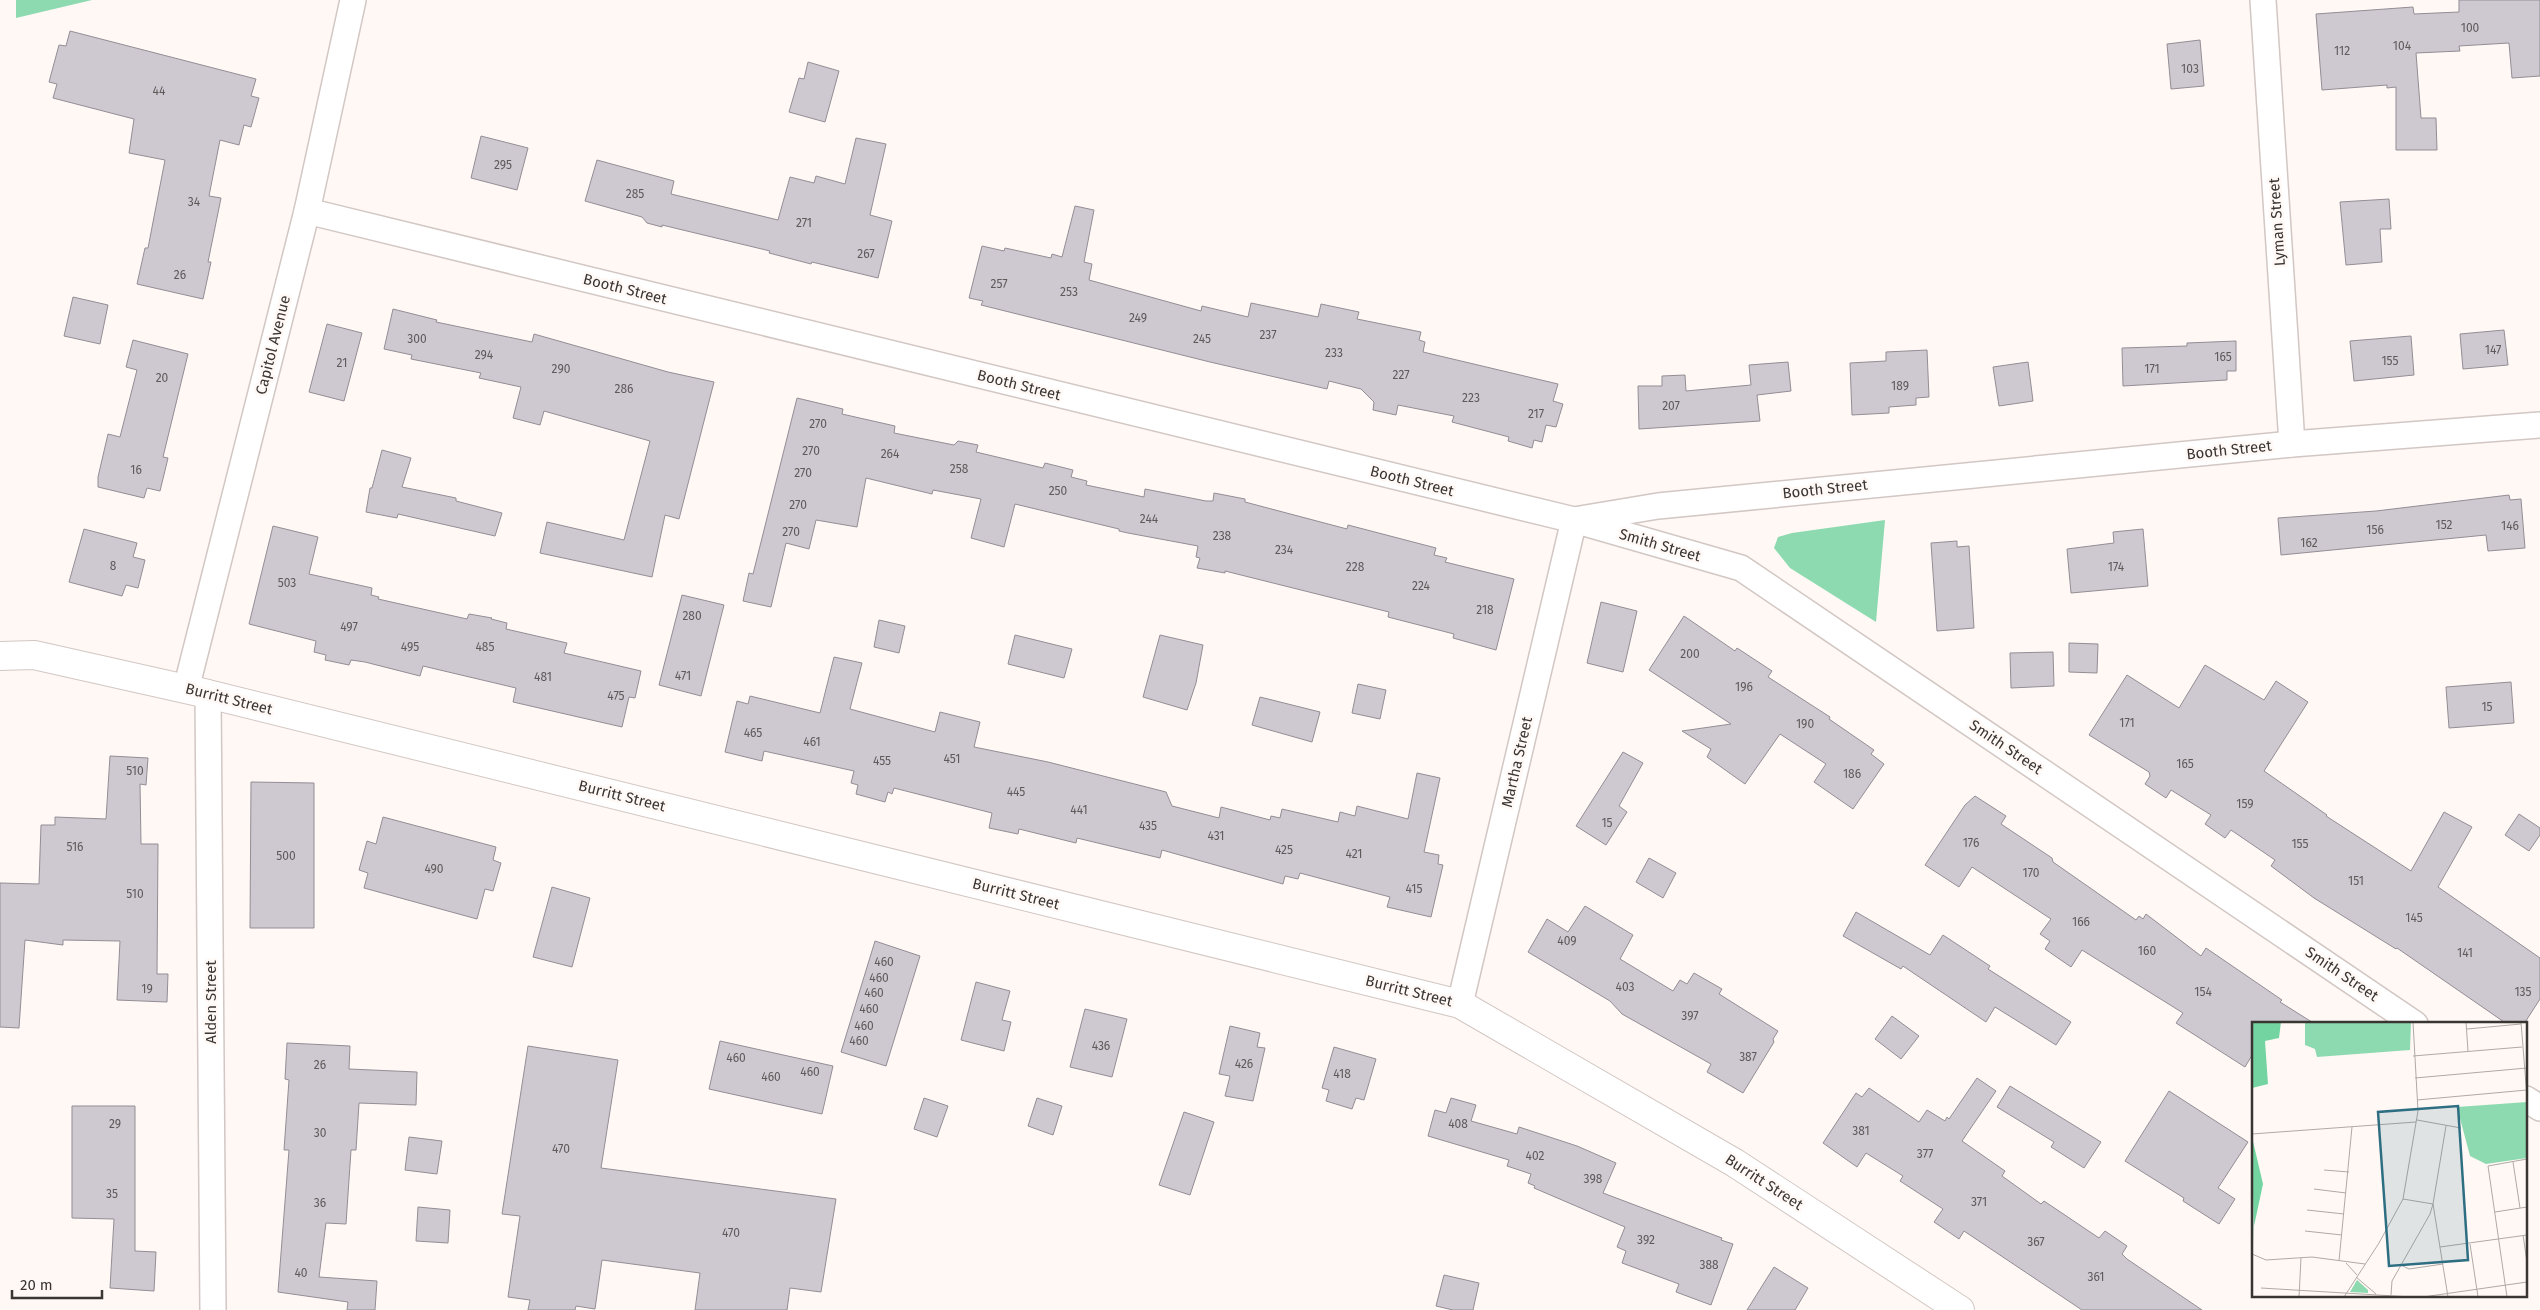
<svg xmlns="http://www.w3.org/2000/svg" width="2540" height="1310" font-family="'Fira Sans',sans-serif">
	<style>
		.green { fill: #8ddab0 }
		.building { fill: #cec8d0; stroke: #938d95 }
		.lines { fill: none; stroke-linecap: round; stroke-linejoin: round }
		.minor-casing { stroke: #d2c7c3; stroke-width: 28 }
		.tertiary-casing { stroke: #d2c7c3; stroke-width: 30 }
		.minor { stroke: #fff; stroke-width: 25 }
		.tertiary { stroke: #fff; stroke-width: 28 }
		.labels { text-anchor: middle; stroke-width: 5; stroke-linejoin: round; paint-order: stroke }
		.number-label { font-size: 12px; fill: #5e5a5a }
		.street-label { font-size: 15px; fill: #393533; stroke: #fff8f5 }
		.inset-road { fill: none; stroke: #b0aaa7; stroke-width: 1 }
		.view { fill: #2e6e82; fill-opacity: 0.15; stroke: #2e6e82; stroke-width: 2.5 }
		.inset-edge { fill: none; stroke: #393533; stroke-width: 2.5 }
	</style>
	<rect width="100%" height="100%" fill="#fff8f5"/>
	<g class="green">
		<path d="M16 0H92L16 18Z"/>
		<path d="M1885 520 1876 622 1790 568 1774 548 1778 537 1792 533Z"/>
	</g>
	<g class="building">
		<path d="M2459 0H2540V76L2512 78 2509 43 2459 46 2460 51 2416 53 2421 118H2436L2437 150H2396V87L2387 88V85L2322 90 2316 14 2413 7 2414 14 2459 12Z"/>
		<path d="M70 31 256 79 251 96 259 98 251 127 244 125 239 145 220 140 209 196 221 198 208 262H211L203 299 137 284 145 248H148L165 160 129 153 134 119 53 98 57 84 49 82 59 45 66 46Z"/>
		<path d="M2200 40 2204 86 2171 89 2167 44Z"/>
		<path d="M808 62 839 71 825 122 789 112 799 78 804 79Z"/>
		<path d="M481 136 528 148 517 190 471 178Z"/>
		<path d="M856 138 886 144 870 215 892 221 878 278 812 262 811 264 769 253 770 251 662 225V227L647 223 642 217 585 201 597 160 674 181 671 194 778 220 790 177 814 183 816 176 845 184Z"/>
		<path d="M2389 199 2391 229H2380L2382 262 2346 265 2340 202Z"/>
		<path d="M1075 206 1094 210 1084 262 1092 264 1089 280 1201 311 1202 306 1248 317 1251 303 1318 317 1321 304 1359 312 1357 319 1421 332 1419 340 1425 342 1423 352 1558 384 1553 401 1563 404 1556 427 1546 425 1542 442 1534 440 1532 448 1508 441 1509 437 1452 422 1454 416 1398 405 1396 415 1373 410 1374 402 1361 389 1329 381 1327 389 1210 362 981 305 983 301 969 298 982 246 1004 251 1005 248 1051 258 1052 254 1062 257Z"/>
		<path d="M73 297 108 305 100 344 64 336Z"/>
		<path d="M393 309 437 320 436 322 532 342 534 334 668 372 714 382 679 519 665 515 652 577 540 553 547 522 624 540 650 441 544 411 540 425 513 418 521 387 479 378 481 373 411 359 412 355 384 349Z"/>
		<path d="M327 324 362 333 344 401 309 392Z"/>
		<path d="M2504 330 2508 365 2463 369 2460 334Z"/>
		<path d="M2411 336 2414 375 2354 381 2350 341Z"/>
		<path d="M133 340 188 354 163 457 168 458 160 491 147 488 144 498 98 487V477L108 434 120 437 137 370 126 367Z"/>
		<path d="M2236 341V371H2227V380L2123 386 2122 348 2187 346V343Z"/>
		<path d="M1927 350 1929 397 1916 398V405L1889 407V413L1852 415 1850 363 1886 361V352Z"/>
		<path d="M1788 362 1791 391 1757 395 1760 421 1639 429 1638 386H1662V376L1685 375 1686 391 1751 385 1749 365Z"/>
		<path d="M2028 362 2033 401 1999 406 1993 367Z"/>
		<path d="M797 398 843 409 842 414 895 426 894 433 954 445 958 441 978 445 976 452 1043 468 1045 463 1073 470 1071 477 1087 481 1086 485 1144 497 1145 489 1206 501H1213L1214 493 1245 499V502L1347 529 1348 525 1436 548 1434 555 1447 558 1445 562 1514 579 1496 650 1453 638 1454 634 1388 617 1389 612 1225 571V573L1197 568 1200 558 1196 557 1198 546 1128 533 1119 531V529L1015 504 1004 547 971 538 981 499 933 490 932 494 866 478 857 527 816 520 809 549 786 543 771 607 743 601 749 573 753 574Z"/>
		<path d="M382 450 411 458 402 487 456 498V501L502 513 495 536 398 514 397 518 366 512 370 488H372Z"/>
		<path d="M2509 495 2510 500 2521 499 2525 548 2488 551 2486 535 2281 555 2278 518 2376 511Z"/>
		<path d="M273 526 318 537 309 574 372 588 371 595 379 597 378 599 467 619 469 614 492 618 491 619 507 623 506 629 567 643 564 653 641 671 635 698 629 697 622 727 513 702 516 688 423 666 420 676 365 662 351 660 349 665 325 660 326 655 314 652 316 641 249 624Z"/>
		<path d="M84 529 137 543 133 557 145 560 138 588 126 585 122 596 69 582Z"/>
		<path d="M2143 529 2148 586 2071 593 2067 549 2114 543 2113 532Z"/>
		<path d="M1957 541V547L1969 546 1974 628 1937 631 1931 543Z"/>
		<path d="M682 595 724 605 701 696 659 685Z"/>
		<path d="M1601 602 1637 611 1623 672 1587 663Z"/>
		<path d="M1684 616 1735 651 1737 648 1772 671 1768 677 1830 717 1829 719 1874 750 1871 754 1884 764 1853 809 1814 782 1826 764 1780 734 1745 784 1707 757 1711 749 1682 731 1731 724 1649 670Z"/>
		<path d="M879 620 905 626 899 653 874 647Z"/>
		<path d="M1015 635 1072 649 1064 678 1008 664Z"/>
		<path d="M1160 635 1203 645 1196 683 1187 710 1143 697Z"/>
		<path d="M2069 643 2098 644 2097 673 2069 672Z"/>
		<path d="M2053 652 2054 686 2011 688 2010 653Z"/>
		<path d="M834 657 862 663 850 709 935 732 940 712 980 722 974 747 1048 762 1166 792 1172 806 1219 818 1221 807 1270 820 1271 816 1280 818 1282 809 1338 822 1340 812 1355 816 1357 806 1408 819 1417 773 1440 778 1424 852 1439 855 1438 864 1443 865 1431 917 1387 907 1390 897 1300 873 1298 879 1285 876 1283 884 1162 850 1160 858 1077 838 1076 843 1019 829 1018 834 989 828 992 813 894 788 892 794 888 792 885 802 856 794 858 785 851 783 854 771 764 751 762 761 725 752 737 701 748 704 750 696 820 713Z"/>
		<path d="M2205 665 2264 700 2276 681 2308 702 2264 771 2327 815 2326 816 2411 871 2444 812 2472 827 2438 887 2540 958V999L2524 1024H2507L2397 948 2396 949 2314 898 2271 866 2275 860 2231 830 2225 838 2205 824 2211 815 2171 790 2166 798 2145 784 2150 776 2149 772 2089 735 2127 675 2179 708Z"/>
		<path d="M2511 682 2514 723 2449 728 2446 687Z"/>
		<path d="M1358 684 1386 690 1380 719 1352 713Z"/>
		<path d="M1260 697 1320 712 1312 742 1252 725Z"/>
		<path d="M1623 752 1643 763 1619 806 1627 812 1606 845 1576 826Z"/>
		<path d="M110 756 148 758 146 785 140 784 141 844H158L157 974H168L167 1002 117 1000 120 941 63 940V945L25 940 19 1028 0 1027V883L39 884 41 825H55V817L106 819Z"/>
		<path d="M251 782 314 783V928H250Z"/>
		<path d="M1975 796 2006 816 2001 824 2052 858 2053 862 2136 920 2139 916 2143 919 2146 914 2201 956 2206 948 2282 1000 2280 1002 2315 1024H2254V1052L2245 1067 2176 1023 2183 1013 2082 950 2071 967 2045 949 2050 941 2040 934 2051 919 1972 867 1959 887 1925 865 1965 805Z"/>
		<path d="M2519 814 2540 828V835L2529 851 2505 835Z"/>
		<path d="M383 817 496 847 493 860 501 863 493 891 485 889 477 919 364 888 368 873 359 870 367 841 376 844Z"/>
		<path d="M1649 858 1676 873 1663 898 1636 882Z"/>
		<path d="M552 887 590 898 572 967 533 957Z"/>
		<path d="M1585 906 1633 935 1620 959 1673 991 1680 980 1687 984 1694 973 1722 989 1719 994 1778 1031 1773 1039 1774 1042 1743 1093 1707 1072 1711 1064 1622 1014 1610 1001 1528 952 1547 919 1568 932Z"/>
		<path d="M1856 912 1930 955 1943 935 1990 966 1988 969 2071 1022 2056 1045 1995 1007 1986 1022 1903 966 1901 969 1843 936Z"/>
		<path d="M875 941 920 956 886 1066 841 1052Z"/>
		<path d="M976 982 1010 991 1002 1020 1011 1022 1004 1051 961 1040Z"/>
		<path d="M1085 1009 1127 1019 1112 1077 1070 1067Z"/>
		<path d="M1892 1016 1919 1036 1901 1059 1875 1039Z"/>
		<path d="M1230 1026 1260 1033 1257 1047 1265 1048 1253 1101 1225 1096 1230 1076 1219 1074Z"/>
		<path d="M720 1041 833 1066 822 1114 709 1089Z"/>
		<path d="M287 1043 350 1046 349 1069 417 1072 416 1105 359 1103 356 1150H351L346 1224 326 1223 319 1277 377 1281 375 1310H347L348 1302 278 1292 289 1150H284L289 1080 285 1079Z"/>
		<path d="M528 1046 618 1060 601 1168 836 1199 821 1292 790 1288 787 1310H695L700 1273 602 1260 595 1309 576 1306 575 1310H528L530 1300 508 1297 520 1216 502 1214Z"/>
		<path d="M1334 1047 1376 1059 1364 1100 1356 1098 1352 1109 1326 1101 1329 1090 1322 1088Z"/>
		<path d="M1977 1078 1996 1091 1962 1141 2005 1171 2002 1176 2041 1204 2044 1201 2099 1238 2105 1231 2127 1246 2122 1254 2127 1259 2202 1310H2082L1964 1231 1959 1239 1934 1222 1943 1209 1900 1181 1903 1176 1866 1153 1857 1167 1823 1143 1856 1093 1862 1097 1869 1088 1919 1122 1927 1110 1945 1121 1947 1117 1949 1119Z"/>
		<path d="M2010 1086 2101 1142 2084 1168 2051 1147 2054 1142 1997 1107Z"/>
		<path d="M2169 1091 2248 1142 2218 1188 2235 1199 2219 1224 2183 1201 2184 1198 2125 1161Z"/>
		<path d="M924 1098 948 1106 937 1137 914 1129Z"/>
		<path d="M1037 1098 1062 1106 1053 1135 1028 1126Z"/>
		<path d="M1451 1098 1476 1105 1471 1121 1517 1134 1519 1127 1577 1146 1616 1163 1603 1193 1722 1238 1721 1240 1733 1244 1711 1305 1676 1292 1679 1284 1622 1263 1626 1251 1617 1247 1625 1227 1534 1188 1535 1186 1528 1183 1531 1174 1507 1166 1509 1160 1428 1136 1435 1110 1446 1113Z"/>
		<path d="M72 1106H135V1251L156 1252 154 1291 110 1288 114 1219 72 1218Z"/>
		<path d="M1184 1112 1214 1122 1190 1195 1159 1185Z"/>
		<path d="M409 1137 442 1141 437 1174 405 1170Z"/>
		<path d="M418 1207 450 1210 448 1243 416 1241Z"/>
		<path d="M1774 1267 1808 1288 1795 1310H1747Z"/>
		<path d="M1444 1275 1479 1283 1473 1310H1453L1436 1306Z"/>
	</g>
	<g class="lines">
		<g class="minor-casing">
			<g id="minor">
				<path d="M2263 0 2292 444"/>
				<path d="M307 211 1574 520 1658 506 2292 444 2540 425"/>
				<path d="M186 689 307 211 353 0"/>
				<path d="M208 694 213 1310"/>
				<path d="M1460 1004 1574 520 1741 568 2415 1024"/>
				<path d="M2526 1099 2540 1108"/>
			</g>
		</g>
		<g class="tertiary-casing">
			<path id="tertiary" d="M0 656 34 655 208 694 1460 1004 1735 1163 1960 1310"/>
		</g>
		<use href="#minor" class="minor"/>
		<use href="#tertiary" class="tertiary"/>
	</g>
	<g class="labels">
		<g class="number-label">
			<text x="2470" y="32">100</text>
			<text x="2402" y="50">104</text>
			<text x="2342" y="55">112</text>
			<text x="2190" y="73">103</text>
			<text x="159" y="95">44</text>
			<text x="503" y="169">295</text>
			<text x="635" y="198">285</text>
			<text x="194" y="206">34</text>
			<text x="804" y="227">271</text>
			<text x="866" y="258">267</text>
			<text x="180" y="279">26</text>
			<text x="999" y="288">257</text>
			<text x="1069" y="296">253</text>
			<text x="1138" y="322">249</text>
			<text x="1268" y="339">237</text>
			<text x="417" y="343">300</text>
			<text x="1202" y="343">245</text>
			<text x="2493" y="354">147</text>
			<text x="1334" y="357">233</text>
			<text x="484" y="359">294</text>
			<text x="2223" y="361">165</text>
			<text x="2390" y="365">155</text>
			<text x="342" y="367">21</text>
			<text x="561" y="373">290</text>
			<text x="2152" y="373">171</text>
			<text x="1401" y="379">227</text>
			<text x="162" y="382">20</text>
			<text x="1900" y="390">189</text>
			<text x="624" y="393">286</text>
			<text x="1471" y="402">223</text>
			<text x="1671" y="410">207</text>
			<text x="1536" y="418">217</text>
			<text x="818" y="428">270</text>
			<text x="811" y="455">270</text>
			<text x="890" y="458">264</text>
			<text x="959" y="473">258</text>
			<text x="136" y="474">16</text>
			<text x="803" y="477">270</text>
			<text x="1058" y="495">250</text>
			<text x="798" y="509">270</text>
			<text x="1149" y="523">244</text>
			<text x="2444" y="529">152</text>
			<text x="2510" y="530">146</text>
			<text x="2375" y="534">156</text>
			<text x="791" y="536">270</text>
			<text x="1222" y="540">238</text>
			<text x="2309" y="547">162</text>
			<text x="1284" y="554">234</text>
			<text x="113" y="570">8</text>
			<text x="1355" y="571">228</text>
			<text x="2116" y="571">174</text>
			<text x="287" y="587">503</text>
			<text x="1421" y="590">224</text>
			<text x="1485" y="614">218</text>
			<text x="692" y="620">280</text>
			<text x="349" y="631">497</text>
			<text x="410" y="651">495</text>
			<text x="485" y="651">485</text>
			<text x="1690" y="658">200</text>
			<text x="683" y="680">471</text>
			<text x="543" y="681">481</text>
			<text x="1744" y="691">196</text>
			<text x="616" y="700">475</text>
			<text x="2487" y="711">15</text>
			<text x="2127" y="727">171</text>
			<text x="1805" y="728">190</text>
			<text x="753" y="737">465</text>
			<text x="812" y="746">461</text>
			<text x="952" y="763">451</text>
			<text x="882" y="765">455</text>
			<text x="2185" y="768">165</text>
			<text x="135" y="775">510</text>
			<text x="1852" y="778">186</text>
			<text x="1016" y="796">445</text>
			<text x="2245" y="808">159</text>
			<text x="1079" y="814">441</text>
			<text x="1607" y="827">15</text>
			<text x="1148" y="830">435</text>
			<text x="1216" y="840">431</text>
			<text x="1971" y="847">176</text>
			<text x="2300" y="848">155</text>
			<text x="75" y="851">516</text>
			<text x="1284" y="854">425</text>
			<text x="1354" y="858">421</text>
			<text x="286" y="860">500</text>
			<text x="434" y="873">490</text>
			<text x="2031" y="877">170</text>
			<text x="2356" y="885">151</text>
			<text x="1414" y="893">415</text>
			<text x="135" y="898">510</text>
			<text x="2414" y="922">145</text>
			<text x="2081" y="926">166</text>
			<text x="1567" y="945">409</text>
			<text x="2147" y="955">160</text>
			<text x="2465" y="957">141</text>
			<text x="884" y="966">460</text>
			<text x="879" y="982">460</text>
			<text x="1625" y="991">403</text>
			<text x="147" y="993">19</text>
			<text x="2203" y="996">154</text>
			<text x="2523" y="996">135</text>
			<text x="874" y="997">460</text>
			<text x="869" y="1013">460</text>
			<text x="1690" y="1020">397</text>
			<text x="864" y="1030">460</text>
			<text x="859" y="1045">460</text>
			<text x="1101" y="1050">436</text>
			<text x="1748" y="1061">387</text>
			<text x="736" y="1062">460</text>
			<text x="1244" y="1068">426</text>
			<text x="320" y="1069">26</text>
			<text x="810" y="1076">460</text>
			<text x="1342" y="1078">418</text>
			<text x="771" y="1081">460</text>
			<text x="115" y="1128">29</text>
			<text x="1458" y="1128">408</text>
			<text x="1861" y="1135">381</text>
			<text x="320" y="1137">30</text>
			<text x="561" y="1153">470</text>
			<text x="1925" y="1158">377</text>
			<text x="1535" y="1160">402</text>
			<text x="1593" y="1183">398</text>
			<text x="112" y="1198">35</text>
			<text x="1979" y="1206">371</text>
			<text x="320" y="1207">36</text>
			<text x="731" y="1237">470</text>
			<text x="1646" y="1244">392</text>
			<text x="2036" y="1246">367</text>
			<text x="1709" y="1269">388</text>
			<text x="301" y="1277">40</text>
			<text x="2096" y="1281">361</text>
		</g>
		<g class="street-label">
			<text transform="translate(2277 222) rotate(-94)" y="5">Lyman Street</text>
			<text transform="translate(625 289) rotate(14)" y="5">Booth Street</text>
			<text transform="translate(273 345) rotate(-76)" y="5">Capitol Avenue</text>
			<text transform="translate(1019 385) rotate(14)" y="5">Booth Street</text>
			<text transform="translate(2229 450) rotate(-6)" y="5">Booth Street</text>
			<text transform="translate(1412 481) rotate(14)" y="5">Booth Street</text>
			<text transform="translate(1825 489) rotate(-6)" y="5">Booth Street</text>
			<text transform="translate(1660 545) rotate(16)" y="5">Smith Street</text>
			<text transform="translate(229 699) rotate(14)" y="5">Burritt Street</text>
			<text transform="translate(2006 747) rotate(34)" y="5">Smith Street</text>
			<text transform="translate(1517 762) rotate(-77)" y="5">Martha Street</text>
			<text transform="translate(622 796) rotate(14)" y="5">Burritt Street</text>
			<text transform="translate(1016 894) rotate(14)" y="5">Burritt Street</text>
			<text transform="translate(2342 974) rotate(34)" y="5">Smith Street</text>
			<text transform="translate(1409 991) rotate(14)" y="5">Burritt Street</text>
			<text transform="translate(211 1002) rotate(-90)" y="5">Alden Street</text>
			<text transform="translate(1764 1182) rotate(33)" y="5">Burritt Street</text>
		</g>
	</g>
	<g transform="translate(2252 1022)">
		<rect width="275" height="275" fill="#fff8f5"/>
		<path d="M53 0H159L158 28 65 35 63 27 53 23ZM275 80V136L234 142 218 134 205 85ZM105 258 116 268V271L98 270Z" fill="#8ddab0"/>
		<path d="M0 0H29L27 16 13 19 16 62 0 66ZM0 115 11 162 2 204V227Z" fill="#74d4a1"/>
		<path class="inset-road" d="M214 0 216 29M269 0 275 75M215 7 269 2M161 34 270 25M163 56 275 46M165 78 275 68M165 98 209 106M194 104 181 182 196 275M0 112 164 100M261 140 268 186M72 148 97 150M62 167 94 171M55 188 92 192M243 190 275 185M53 209 90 213M271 213 275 240M218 222 226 275M188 225 275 213M0 232 14 238 60 235 113 242M87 239 100 105M94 241 105 253M149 243 157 247 191 242M104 255 124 272M9 266 159 275M139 273 140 259 178 192 181 182 151 177M47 275 49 236M92 275 127 221 151 177 166 89 161 0M171 275 275 260M255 275 236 144 275 137"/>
		<path class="view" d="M206 84 216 238 137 244 126 90Z"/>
		<rect width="275" height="275" class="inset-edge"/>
	</g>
	<path d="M12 1290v8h90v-8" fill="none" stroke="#393533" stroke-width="2.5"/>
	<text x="20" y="1290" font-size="15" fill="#393533" stroke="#fff8f5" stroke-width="4" paint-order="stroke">20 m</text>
</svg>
